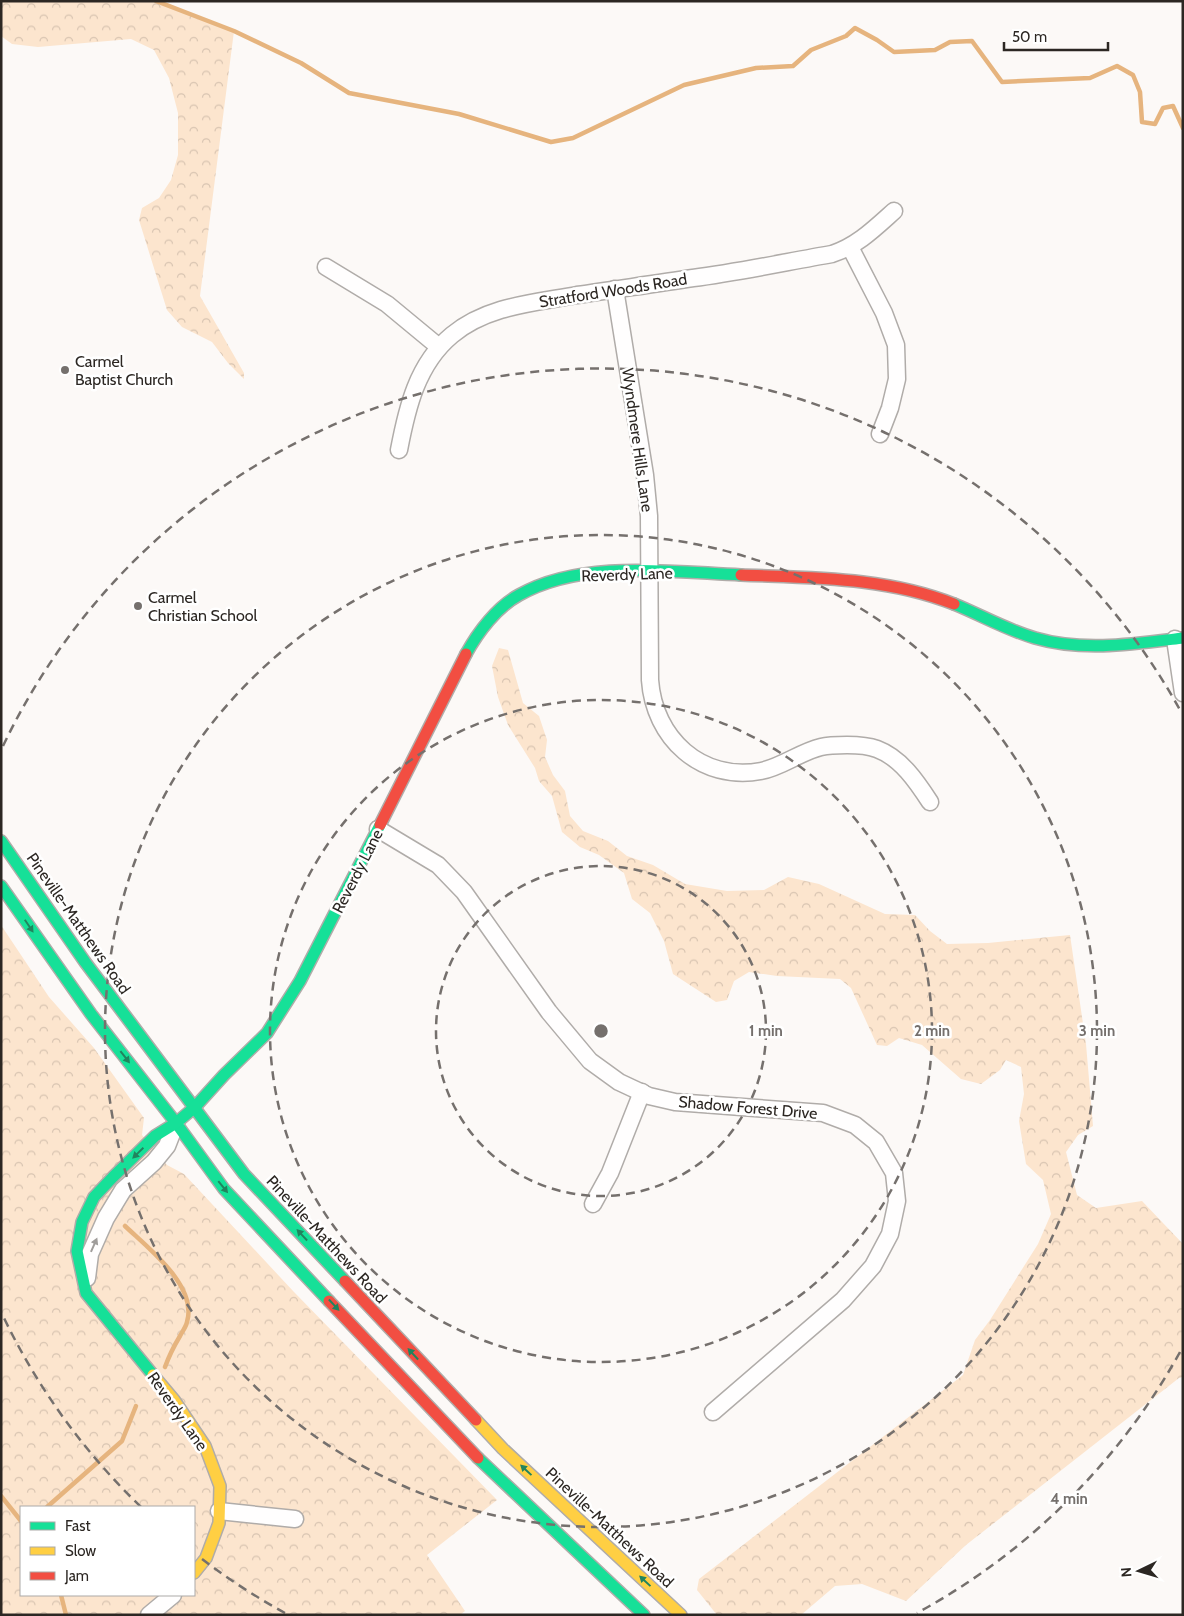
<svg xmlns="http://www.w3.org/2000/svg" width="1184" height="1616" font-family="Cabin,sans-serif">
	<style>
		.forest { fill: url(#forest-crowns); fill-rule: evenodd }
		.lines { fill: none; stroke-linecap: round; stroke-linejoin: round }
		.stream { stroke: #e6b47e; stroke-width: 4.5 }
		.street-casing { stroke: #b0aca9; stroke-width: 19 }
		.fast-casing { stroke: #b0aca9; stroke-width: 14 }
		.slow-casing { stroke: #b0aca9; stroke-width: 14 }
		.jam-casing { stroke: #b0aca9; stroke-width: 14 }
		.street { stroke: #fffefe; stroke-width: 16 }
		.fast { stroke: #16e098; stroke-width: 11 }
		.slow { stroke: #ffcf43; stroke-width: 11 }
		.jam { stroke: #f24e42; stroke-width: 11 }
		.oneway { fill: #21845e }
		.oneway2 { fill: #a09d9b }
		.ring { fill: none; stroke: #75706d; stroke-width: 2.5; stroke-dasharray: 9 6 }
		.poi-dot { fill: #75706d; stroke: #fff; stroke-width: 2 }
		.labels { text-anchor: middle; stroke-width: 5; stroke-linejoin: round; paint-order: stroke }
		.street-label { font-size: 16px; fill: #2c2723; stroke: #fff }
		.poi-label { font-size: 16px; fill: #2c2723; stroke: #fff; text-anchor: start }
		.centre { fill: #75706d; stroke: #fff; stroke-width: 2.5 }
		.ring-label { font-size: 15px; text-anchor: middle; font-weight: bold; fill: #75706d; stroke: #fff; stroke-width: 5; stroke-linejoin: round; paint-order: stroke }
	</style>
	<defs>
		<pattern id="forest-crowns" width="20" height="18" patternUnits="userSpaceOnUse" patternTransform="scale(1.25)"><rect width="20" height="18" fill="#fce5ce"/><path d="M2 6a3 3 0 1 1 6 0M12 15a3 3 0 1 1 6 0" fill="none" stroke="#d8c4b1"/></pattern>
	</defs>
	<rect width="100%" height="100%" fill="#fcf9f7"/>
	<g class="forest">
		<path d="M1 1H162L234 31 200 296 244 373V379L228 363 212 342 182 327 167 310 139 220 142 208 159 198 171 180 178 155V113L169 78 154 50 131 39 38 47 12 44 1 36Z"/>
		<path d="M499 648 508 650 523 703 539 716 547 740 545 757 553 775 565 791 570 816 583 831 608 841 627 856 653 865 685 884 727 891 764 890 788 877 819 884 885 914 915 915 930 931 947 944 988 943 1070 935 1086 1044 1093 1126 1078 1135 1066 1152 1077 1195 1096 1208 1142 1201 1183 1244V1377L1179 1378 966 1545 906 1601 862 1584 835 1586 801 1615H717L697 1590 699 1579 963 1375 975 1340 990 1320 1038 1244 1051 1214 1043 1180 1026 1164 1019 1121 1024 1094 1021 1067 1006 1060 1000 1070 981 1084 961 1079 922 1045 899 1038 887 1046 877 1045 851 988 840 979 777 976 749 972 734 981 727 1000 716 1002 673 974 664 941 650 913 632 899 624 873 599 855 580 847 562 832 552 796 539 781 535 768 508 725 498 697 492 666Z"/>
		<path d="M1 925 49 997 94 1048 144 1118 142 1135 167 1165 184 1174 294 1292 497 1500 427 1555 465 1611 460 1615H1ZM21 1507H194V1595H21Z"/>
	</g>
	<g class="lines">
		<g class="stream">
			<path d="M156 1 234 31 301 63 349 93 459 114 551 142 573 138 684 85 756 68 793 66 811 50 846 36 855 28 877 40 894 52 935 50 950 42 972 41 1002 82 1090 78 1117 66 1133 75 1140 92 1142 122 1155 124 1163 108 1173 106 1183 128"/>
			<path d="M125 1226C148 1248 198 1286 187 1322 186 1327 182 1332 180 1336 174 1346 169 1356 165 1367"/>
			<path d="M1 1496 21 1521"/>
			<path d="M47 1507 122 1441 136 1406"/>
			<path d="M61 1595 66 1615"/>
		</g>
		<g class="street-casing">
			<g id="street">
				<path d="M850 247 884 313 896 345 897 379 890 408 880 434"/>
				<path d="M326 267 387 304 439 347"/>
				<path d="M615 289 645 475 649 516 650 680C654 738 701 782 761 771 782 767 800 752 821 747 829 745 839 745 847 745 857 745 869 746 877 749 901 758 917 782 930 802"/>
				<path d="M399 450C407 408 417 364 452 335 487 306 533 303 577 295 616 289 655 284 693 278 740 272 786 262 832 254 857 246 875 228 894 211"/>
				<path d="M1175 639 1183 693"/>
				<path d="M378 829 438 865 464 892 549 1012 590 1061 619 1082 649 1096 675 1102 823 1113 855 1125 876 1142 894 1173 897 1201 890 1234 873 1266 843 1300 713 1412"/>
				<path d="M593 1204 610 1173 642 1092"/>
				<path d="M87 1278 90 1254 106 1218 123 1190 154 1162 167 1146 176 1123"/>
				<path d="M219 1511 295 1519"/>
				<path d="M149 1615 173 1595"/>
			</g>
		</g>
		<g class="fast-casing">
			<g id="fast">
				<path d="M954 604C981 615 1007 630 1035 638 1083 652 1134 644 1183 638"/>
				<path d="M466 654C478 632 497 607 519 595 582 559 672 572 741 575"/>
				<path d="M1 841 85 962 244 1174 345 1281"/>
				<path d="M1 886 91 1014 176 1123 224 1189 329 1301"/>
				<path d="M153 1375 86 1293 77 1251 82 1222 94 1197 113 1177 155 1136 176 1123 195 1107 224 1075 267 1033 300 981 380 825"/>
				<path d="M478 1458 644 1615"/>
			</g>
		</g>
		<g class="slow-casing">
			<g id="slow">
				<path d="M153 1375 174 1400 205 1446 220 1486 219 1523 206 1558 194 1573"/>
				<path d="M476 1420 503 1449 681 1615"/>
			</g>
		</g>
		<g class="jam-casing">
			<g id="jam">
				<path d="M741 575C814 578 886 577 954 604"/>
				<path d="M380 825 466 654"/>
				<path d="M345 1281 476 1420"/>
				<path d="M329 1301 478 1458"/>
			</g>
		</g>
		<use href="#street" class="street"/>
		<use href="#fast" class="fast"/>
		<use href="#slow" class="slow"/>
		<use href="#jam" class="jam"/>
	</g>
	<defs><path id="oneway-solid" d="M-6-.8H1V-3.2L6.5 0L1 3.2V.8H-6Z" transform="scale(1.25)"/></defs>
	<g class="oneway">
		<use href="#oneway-solid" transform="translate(29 926) rotate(56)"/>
		<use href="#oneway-solid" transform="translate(125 1057) rotate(52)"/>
		<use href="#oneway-solid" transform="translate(138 1153) rotate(136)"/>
		<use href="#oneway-solid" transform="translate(223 1187) rotate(51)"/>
		<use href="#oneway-solid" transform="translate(302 1235) rotate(-133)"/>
		<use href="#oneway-solid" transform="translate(334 1305) rotate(47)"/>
		<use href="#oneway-solid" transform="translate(413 1354) rotate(-133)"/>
		<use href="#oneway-solid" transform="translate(526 1470) rotate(-137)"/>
		<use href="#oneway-solid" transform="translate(645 1581) rotate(-137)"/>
	</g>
	<use class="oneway2" href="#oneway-solid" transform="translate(94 1245) rotate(-66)"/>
	<g class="ring">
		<circle cx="601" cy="1031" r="165"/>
		<circle cx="601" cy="1031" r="331"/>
		<circle cx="601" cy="1031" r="496"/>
		<path d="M1180 1352A662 662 0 0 1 917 1613M285 1613A662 662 0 0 1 198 1556M141 1507A662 662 0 0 1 3 1316M3 746A662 662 0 0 1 1180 710"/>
	</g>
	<g class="poi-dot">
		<circle cx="65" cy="370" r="5"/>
		<circle cx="138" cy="606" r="5"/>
	</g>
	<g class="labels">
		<g class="street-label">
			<text transform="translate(613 290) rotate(-9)" y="6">Stratford Woods Road</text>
			<text transform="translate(638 440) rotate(82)" y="6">Wyndmere Hills Lane</text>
			<text transform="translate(627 574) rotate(-2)" y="6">Reverdy Lane</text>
			<text transform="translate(357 871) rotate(-63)" y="6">Reverdy Lane</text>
			<text transform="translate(79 923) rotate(55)" y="6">Pineville-Matthews Road</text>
			<text transform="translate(748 1107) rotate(5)" y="6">Shadow Forest Drive</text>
			<text transform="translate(327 1239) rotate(47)" y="6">Pineville-Matthews Road</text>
			<text transform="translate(178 1411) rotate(55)" y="6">Reverdy Lane</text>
			<text transform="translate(610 1527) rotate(43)" y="6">Pineville-Matthews Road</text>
		</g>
		<g class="poi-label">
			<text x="75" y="367">Carmel<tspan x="75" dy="18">Baptist Church</tspan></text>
			<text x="148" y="603">Carmel<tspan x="148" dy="18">Christian School</tspan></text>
		</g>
	</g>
	<circle cx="601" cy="1031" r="8" class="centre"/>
	<g class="ring-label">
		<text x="766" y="1036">1 min</text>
		<text x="932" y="1036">2 min</text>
		<text x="1097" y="1036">3 min</text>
		<text x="1069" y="1504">4 min</text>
	</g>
	<rect width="1184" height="1616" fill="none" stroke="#2c2723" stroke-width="5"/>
	<rect x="20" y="1506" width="175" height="90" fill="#ffffff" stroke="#aba9a7"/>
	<rect x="30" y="1522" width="25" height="8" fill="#16e098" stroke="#aba9a7"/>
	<text x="65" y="1531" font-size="15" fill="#2c2723">Fast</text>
	<rect x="30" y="1547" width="25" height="8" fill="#ffcf43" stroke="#aba9a7"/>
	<text x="65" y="1556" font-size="15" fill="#2c2723">Slow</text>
	<rect x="30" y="1572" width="25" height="8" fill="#f24e42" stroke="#aba9a7"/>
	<text x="65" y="1581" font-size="15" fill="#2c2723">Jam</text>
	<g transform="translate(1139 1571) rotate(265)" stroke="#ffffff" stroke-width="4" paint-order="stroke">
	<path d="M0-4L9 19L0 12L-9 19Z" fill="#2c2723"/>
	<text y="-8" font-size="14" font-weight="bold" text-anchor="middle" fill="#2c2723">N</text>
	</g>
	<path d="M1004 42v8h104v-8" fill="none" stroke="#2c2723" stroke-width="2.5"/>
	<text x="1012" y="42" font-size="15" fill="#2c2723" stroke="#ffffff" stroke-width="4" paint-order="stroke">50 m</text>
</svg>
